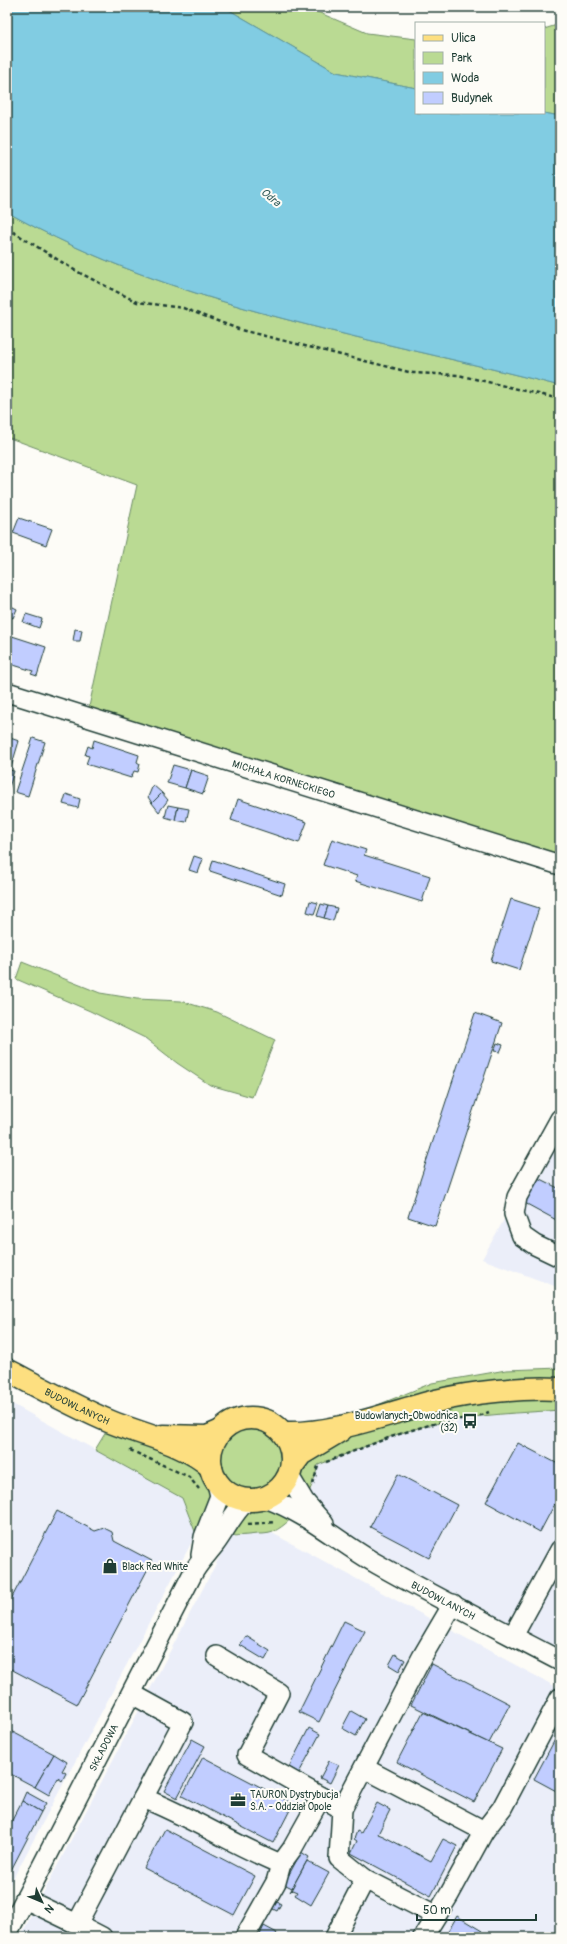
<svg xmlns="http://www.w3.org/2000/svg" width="567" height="1944" font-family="Pangolin,sans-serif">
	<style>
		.built { fill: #ebeef9 }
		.green { fill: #bada93; stroke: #6c8c64 }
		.water { fill: #81cce2; stroke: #5a939c }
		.building { fill: #c1cdff; stroke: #1f3d34 }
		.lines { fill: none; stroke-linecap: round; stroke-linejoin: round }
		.minor-casing { stroke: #1f3d34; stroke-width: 22 }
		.major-casing { stroke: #1f3d34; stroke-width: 25 }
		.path { stroke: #1f3d34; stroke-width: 2.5; stroke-dasharray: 4 3; stroke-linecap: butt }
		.minor { stroke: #fdfcf7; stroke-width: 19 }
		.major { stroke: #fddf80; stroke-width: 22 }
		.labels { text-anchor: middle; stroke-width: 4; stroke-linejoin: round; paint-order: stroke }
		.street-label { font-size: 10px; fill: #1f3d34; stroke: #fdfcf7 }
		.poi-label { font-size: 10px; fill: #1f3d34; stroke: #fdfcf7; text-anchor: start }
		.water-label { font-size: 11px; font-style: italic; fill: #386160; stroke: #fdfcf7 }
	</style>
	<rect width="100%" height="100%" fill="#fdfcf7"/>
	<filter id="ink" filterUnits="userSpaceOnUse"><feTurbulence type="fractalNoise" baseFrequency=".025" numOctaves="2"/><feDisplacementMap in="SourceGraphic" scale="8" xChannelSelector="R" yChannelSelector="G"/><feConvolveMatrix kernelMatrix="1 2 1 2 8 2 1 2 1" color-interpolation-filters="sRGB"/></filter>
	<g filter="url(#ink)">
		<g class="built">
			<path d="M560 1119V1288L482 1259Z"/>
			<path d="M7 1401 182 1498 196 1534 7 1890Z"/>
			<path d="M560 1410V1651L376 1564 304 1501 311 1490 318 1465 383 1439 438 1423 481 1416Z"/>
			<path d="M272 1533 560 1689V1937H20L230 1537Z"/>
		</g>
		<g class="green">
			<path d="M224 7H306L367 33 416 39V88L336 72Z"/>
			<path d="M560 24V116L544 113V29Z"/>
			<path d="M7 212C177 309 373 337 560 386V865L87 716 137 485 7 437Z"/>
			<path d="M22 962 100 993 137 999 181 1001 217 1012 275 1040 252 1097 210 1085 177 1063 145 1038 90 1011 16 979Z"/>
			<path d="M560 1368V1410C520 1413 479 1414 439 1423 397 1431 358 1450 318 1465 312 1492 298 1519 273 1532 268 1534 262 1534 257 1534 235 1537 218 1536 196 1534L182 1498 95 1450 112 1422C125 1426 138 1432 151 1434 157 1436 217 1433 221 1431 234 1424 235 1418 252 1418 265 1417 275 1424 284 1433L348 1417 432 1383 506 1370Z"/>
		</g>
		<path class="water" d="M7 7H224L336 72 416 88V113H544L560 116V386C373 337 177 309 7 212Z"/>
		<g class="building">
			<path d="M19 518 52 529 46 545 13 533Z"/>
			<path d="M11 606 17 609 13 618 7 616Z"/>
			<path d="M26 614 42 619 39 628 23 622Z"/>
			<path d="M75 629 82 630 80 641H73Z"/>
			<path d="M9 635 46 647 37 676 31 674 33 671 7 663V640Z"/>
			<path d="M7 737 19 741 10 771 7 770Z"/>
			<path d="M33 738 45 742 28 796 15 792Z"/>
			<path d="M94 740 139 755 137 762 140 764 138 772 134 771 131 778 86 764 89 756 85 755 88 746 92 748Z"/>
			<path d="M173 765 191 770 185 788 167 783Z"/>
			<path d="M9 770 14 771 7 794V776Z"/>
			<path d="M191 770 209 776 203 794 185 788Z"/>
			<path d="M153 785 162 793 152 803 148 797Z"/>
			<path d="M162 793 168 800 159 812 152 803Z"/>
			<path d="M66 794 80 799 78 808 63 804Z"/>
			<path d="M238 799 307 822 299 843 231 820Z"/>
			<path d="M168 805 178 807 175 820 165 817Z"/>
			<path d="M178 807 189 809 186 822 175 820Z"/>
			<path d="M332 839 366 850 364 855 430 876 422 902 355 881 357 876 323 865Z"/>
			<path d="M194 856 203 859 198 873 189 870Z"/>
			<path d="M213 860 285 884 282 895 210 871Z"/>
			<path d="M511 899 539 908 519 970 491 961Z"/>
			<path d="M310 901 318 903 314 914 307 912Z"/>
			<path d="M321 904 328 906 324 918 317 916Z"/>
			<path d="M328 906 337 908 333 921 324 918Z"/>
			<path d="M475 1013 502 1023 435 1226 408 1217Z"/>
			<path d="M497 1043 503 1045 500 1052 494 1051Z"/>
			<path d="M538 1178 560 1189V1222L525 1203Z"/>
			<path d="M518 1443 560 1465V1494L540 1532 486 1502Z"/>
			<path d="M398 1474 457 1505 429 1558 370 1527Z"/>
			<path d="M57 1511 95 1531 104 1528 112 1532 114 1541 152 1561 77 1704 7 1667V1607Z"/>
			<path d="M344 1621 365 1631 319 1722 299 1712Z"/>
			<path d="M246 1636 270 1651 265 1660 240 1645Z"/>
			<path d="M395 1654 405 1660 399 1671 389 1665Z"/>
			<path d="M432 1664 510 1704 489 1743 411 1705Z"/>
			<path d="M351 1711 365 1719 356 1736 342 1728Z"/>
			<path d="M423 1712 502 1749 474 1802 397 1762Z"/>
			<path d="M309 1728 320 1734 299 1773 289 1767Z"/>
			<path d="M7 1729 54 1754 35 1787 7 1772Z"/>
			<path d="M560 1730V1793L534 1779Z"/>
			<path d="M192 1739 205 1746 177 1798 164 1791Z"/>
			<path d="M54 1754 67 1762 62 1771 66 1773 62 1781 58 1778 49 1795 35 1787Z"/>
			<path d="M203 1757 293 1804 273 1843 182 1796Z"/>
			<path d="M329 1761 339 1765 330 1783 320 1778Z"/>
			<path d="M26 1792 46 1803 41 1812 22 1801Z"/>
			<path d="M22 1801 41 1812 7 1878V1830Z"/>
			<path d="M377 1803 390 1810 378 1834 383 1836 431 1861 443 1839 457 1846 431 1896 351 1853 357 1841 354 1839 357 1831 361 1833Z"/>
			<path d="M165 1829 255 1876 234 1915 144 1868Z"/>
			<path d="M301 1852 309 1857 292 1888 284 1884Z"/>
			<path d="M307 1861 329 1873 311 1905 295 1895 297 1892 292 1890 290 1892Z"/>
			<path d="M275 1901 281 1904 277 1911 271 1908Z"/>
			<path d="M457 1916 482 1931 478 1937H445Z"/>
			<path d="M264 1926 277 1933 274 1937H259Z"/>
		</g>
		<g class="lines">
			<g class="minor-casing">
				<g id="minor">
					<path id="s1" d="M7 692 560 865"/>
					<path d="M560 1119 517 1197 514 1214 522 1236 535 1245 560 1257"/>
					<path d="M289 1476 304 1501 324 1524"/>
					<path id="s2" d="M265 1498C306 1512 340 1543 377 1564 437 1598 499 1629 560 1661"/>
					<path d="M201 1555 204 1537 220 1496 217 1483"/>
					<path d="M513 1636 560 1550"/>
					<path d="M217 1656 279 1693 247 1755 321 1797"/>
					<path d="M364 1768 484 1831 449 1895 423 1937"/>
					<path d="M143 1798C191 1817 234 1845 281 1864L292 1849 321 1797 342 1809"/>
					<path d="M484 1831 502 1808 560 1698"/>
					<path d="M25 1899 77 1924"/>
					<path d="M435 1915 365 1879 339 1858 342 1809 422 1657 453 1604"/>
					<path id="s3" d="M7 1934 194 1571C200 1561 208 1553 215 1544 226 1529 233 1513 247 1500"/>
					<path d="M102 1937 77 1924 183 1722 132 1694"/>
					<path d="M245 1937 276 1882 281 1864"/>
					<path d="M335 1937 365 1879"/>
				</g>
			</g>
			<g class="major-casing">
				<g id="major">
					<path id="s4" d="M7 1370C41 1388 75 1407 111 1422 143 1435 185 1443 211 1467"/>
					<circle cx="251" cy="1459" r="41"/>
					<path d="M284 1433C335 1435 387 1413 436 1401 472 1392 523 1387 560 1389"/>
					<path d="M163 1436 207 1437 221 1431"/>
					<path d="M292 1466 301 1454 341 1430"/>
				</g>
			</g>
			<g class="path">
				<path d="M7 228 76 271 137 302 183 308 241 330 413 373 458 375 560 399"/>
				<path d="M130 1450 189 1477 199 1489"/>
				<path d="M326 1462C363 1448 399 1432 438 1423 455 1419 473 1419 489 1412"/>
				<path d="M313 1484 318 1466"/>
				<path d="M248 1524 275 1522"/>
			</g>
			<use href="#minor" class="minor"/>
			<use href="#major" class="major"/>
		</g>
	</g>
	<defs>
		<g id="bus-bare" transform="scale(1.2)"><path d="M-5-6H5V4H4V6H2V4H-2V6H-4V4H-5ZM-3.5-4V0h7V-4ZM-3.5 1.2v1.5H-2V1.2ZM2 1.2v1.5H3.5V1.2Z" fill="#1f3d34" stroke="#fdfcf7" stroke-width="2.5" paint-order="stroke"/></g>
		<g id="shop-bare" transform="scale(1.2)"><path d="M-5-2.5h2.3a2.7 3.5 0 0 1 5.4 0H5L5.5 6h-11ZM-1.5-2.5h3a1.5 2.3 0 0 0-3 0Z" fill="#1f3d34" stroke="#fdfcf7" stroke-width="2.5" paint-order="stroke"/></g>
		<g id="office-bare" transform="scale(1.2)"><path d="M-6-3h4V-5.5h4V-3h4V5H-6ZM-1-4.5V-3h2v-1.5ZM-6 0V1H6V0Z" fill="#1f3d34" stroke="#fdfcf7" stroke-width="2.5" paint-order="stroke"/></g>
	</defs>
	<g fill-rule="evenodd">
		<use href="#bus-bare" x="470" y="1421"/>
		<use href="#shop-bare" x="110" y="1566"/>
		<use href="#office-bare" x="238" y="1800"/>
	</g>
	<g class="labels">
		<g class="street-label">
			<text dy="4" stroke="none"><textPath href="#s1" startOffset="290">MICHAŁA KORNECKIEGO</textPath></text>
			<text dy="4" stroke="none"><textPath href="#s4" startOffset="79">BUDOWLANYCH</textPath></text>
			<text dy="4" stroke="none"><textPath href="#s2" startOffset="206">BUDOWLANYCH</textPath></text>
			<text dy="4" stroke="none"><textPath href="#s3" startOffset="210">SKŁADOWA</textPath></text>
		</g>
		<g class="poi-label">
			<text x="458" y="1419" text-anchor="end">Budowlanych-Obwodnica<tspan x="458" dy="12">(32)</tspan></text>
			<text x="122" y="1570">Black Red White</text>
			<text x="250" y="1798">TAURON Dystrybucja<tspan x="250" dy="12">S.A. - Oddział Opole</tspan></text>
		</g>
		<g class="water-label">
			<text transform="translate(271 197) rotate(39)" y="4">Odra</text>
		</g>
	</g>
	<rect width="567" height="1944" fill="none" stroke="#fdfcf7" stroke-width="24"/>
	<rect x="12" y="12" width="543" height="1920" fill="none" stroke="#1f3d34" stroke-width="1.5" filter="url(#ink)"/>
	<rect x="415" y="22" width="130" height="92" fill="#fdfcf7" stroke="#a4b0a9"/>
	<rect x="423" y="35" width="20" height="6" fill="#fddf80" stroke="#a4b0a9"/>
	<text x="451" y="42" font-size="12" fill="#1f3d34">Ulica</text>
	<rect x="423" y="52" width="20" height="12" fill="#bada93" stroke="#a4b0a9"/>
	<text x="451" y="62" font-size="12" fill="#1f3d34">Park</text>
	<rect x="423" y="72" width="20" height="12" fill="#81cce2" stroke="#a4b0a9"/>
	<text x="451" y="82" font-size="12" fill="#1f3d34">Woda</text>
	<rect x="423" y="92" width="20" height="12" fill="#c1cdff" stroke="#a4b0a9"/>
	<text x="451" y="102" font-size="12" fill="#1f3d34">Budynek</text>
	<g transform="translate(42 1902) rotate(134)" stroke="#fdfcf7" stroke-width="3" paint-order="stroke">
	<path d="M0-3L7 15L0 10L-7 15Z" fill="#1f3d34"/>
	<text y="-6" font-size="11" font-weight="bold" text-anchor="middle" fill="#1f3d34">N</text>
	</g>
	<path d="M417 1914v6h119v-6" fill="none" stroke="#1f3d34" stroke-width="2"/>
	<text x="423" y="1914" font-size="12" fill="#1f3d34" stroke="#fdfcf7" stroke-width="3" paint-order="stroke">50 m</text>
</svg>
